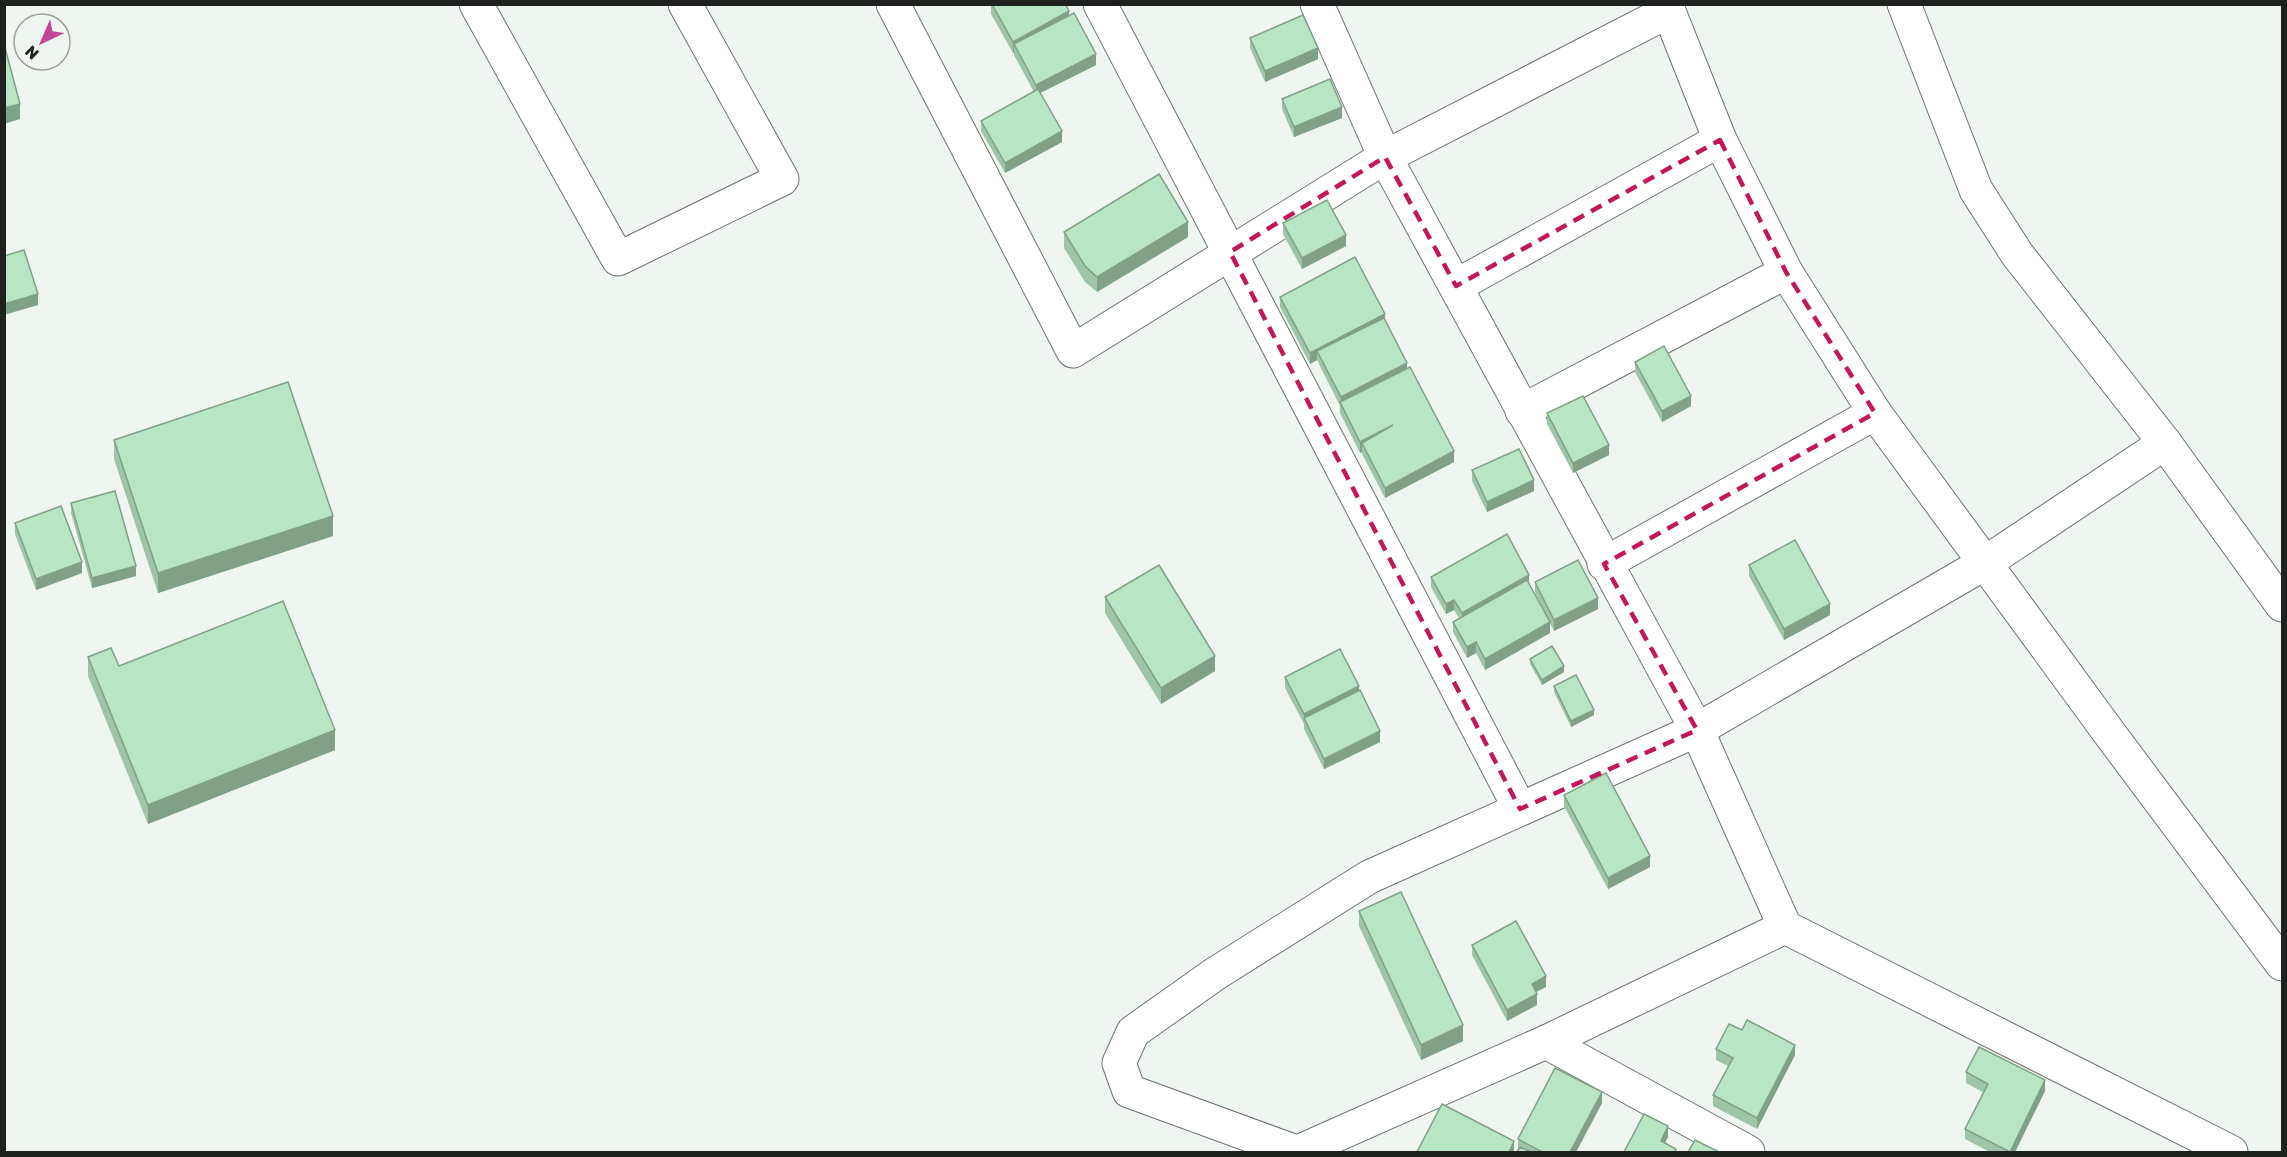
<svg xmlns="http://www.w3.org/2000/svg" width="2287" height="1157" font-family="Rubik,sans-serif">
	<style>
		.lines { fill: none; stroke-linecap: round; stroke-linejoin: round }
		.street-casing { stroke: #6e736f; stroke-width: 35 }
		.street { stroke: #fff; stroke-width: 33 }
		.wall { fill: #9ec5a8 }
		.shaded-wall { fill: #81a088 }
		.building { fill: #b8e5c3; stroke: #81a088; stroke-width: 1.5 }
		.marked { fill: none; stroke: #c2185b; stroke-width: 4.5; stroke-dasharray: 12 8; stroke-linejoin: round }
	</style>
	<rect width="100%" height="100%" fill="#eff5f0"/>
	<g class="lines">
		<g class="street-casing">
			<g id="street">
				<path d="M476 4 618 259 782 179 685 4"/>
				<path d="M893 4 1073 351 1385 157 1669 11"/>
				<path d="M1100 4 1520 809"/>
				<path d="M1317 4 1385 157 1697 730 1985 563 2165 443 2282 605"/>
				<path d="M1666 4 1720 140 1786 272 1875 413 2110 734 2282 964"/>
				<path d="M1904 4 1976 190 2017 254 2165 443"/>
				<path d="M1456 286 1720 140"/>
				<path d="M1522 411 1786 272"/>
				<path d="M1604 564 1875 413"/>
				<path d="M1546 1042 1748 1152"/>
				<path d="M1296 1152 1129 1091 1119 1063 1133 1032 1215 974 1369 877 1697 730 1785 927"/>
				<path d="M1298 1152 1546 1042 1785 927 2231 1152"/>
			</g>
		</g>
		<use href="#street" class="street"/>
	</g>
	<g class="wall">
		<path d="M991 4H1065L1069 15 1096 65 1040 93 1062 142 1005 173 981 131V121L1034 92 1014 55V52L1013 53 991 14Z"/>
		<path d="M1250 38 1318 59 1265 82 1250 48Z"/>
		<path d="M1282 99 1342 118 1294 137 1282 109Z"/>
		<path d="M1283 223 1346 246 1302 269 1283 234Z"/>
		<path d="M1064 232 1188 237 1097 292 1085 282 1064 248Z"/>
		<path d="M1280 297 1385 319 1407 368 1454 462 1385 498 1362 454V452L1360 453 1340 413V406L1317 360 1310 364 1280 307Z"/>
		<path d="M1635 362 1691 406 1662 422 1635 372Z"/>
		<path d="M1547 413 1609 455 1573 473 1547 424Z"/>
		<path d="M114 440 333 536 158 593 114 459Z"/>
		<path d="M1472 470 1534 491 1487 512 1472 481Z"/>
		<path d="M71 503 136 576 92 588 71 513Z"/>
		<path d="M15 523 82 573 36 590 15 534Z"/>
		<path d="M1749 565 1830 615 1784 640 1749 576Z"/>
		<path d="M1431 577 1529 585 1544 611 1535 592V582L1598 609 1554 631 1550 623V633L1485 670 1476 653 1467 658 1453 632V622L1459 618 1454 610 1446 614 1431 587Z"/>
		<path d="M1105 597 1215 671 1161 704 1105 613Z"/>
		<path d="M88 657 119 666 335 750 148 824 88 676Z"/>
		<path d="M1530 659 1564 672 1542 685 1530 664Z"/>
		<path d="M1285 677 1359 691 1380 742 1324 769 1304 729V724L1285 688Z"/>
		<path d="M1554 686 1594 715 1571 727 1554 692Z"/>
		<path d="M1564 795 1650 867 1608 889 1564 806Z"/>
		<path d="M1359 911 1463 1041 1421 1060 1359 926Z"/>
		<path d="M1472 945 1546 987 1536 992 1537 1005 1507 1021 1472 955Z"/>
		<path d="M1716 1049 1795 1055 1757 1129 1713 1106V1095L1728 1066 1716 1060Z"/>
		<path d="M1966 1072 2045 1091 2015 1152H1990L1965 1139V1129L1983 1092 1966 1083Z"/>
		<path d="M1602 1103 1576 1152H1517L1518 1150V1139Z"/>
	</g>
	<g class="shaded-wall">
		<path d="M1069 11V21L1014 44V52L1013 53V42Z"/>
		<path d="M1318 48V59L1265 82V71Z"/>
		<path d="M1096 54V65L1036 95V85Z"/>
		<path d="M20 104V119L4 124V108Z"/>
		<path d="M1342 107V118L1294 137V127Z"/>
		<path d="M1062 131V142L1005 173V163Z"/>
		<path d="M1188 222V237L1097 292V277Z"/>
		<path d="M1346 235V246L1302 269V258Z"/>
		<path d="M38 294V305L4 315V304Z"/>
		<path d="M1385 314V325L1317 351V360L1310 364V353Z"/>
		<path d="M1407 363V374L1341 404V397Z"/>
		<path d="M1691 396V406L1662 422V411Z"/>
		<path d="M1393 425 1362 443V452L1360 453V442Z"/>
		<path d="M1609 445V455L1573 473V463Z"/>
		<path d="M1454 451V462L1385 498V488Z"/>
		<path d="M1534 480V491L1487 512V502Z"/>
		<path d="M333 516V536L158 593V573Z"/>
		<path d="M82 562V573L36 590V579Z"/>
		<path d="M136 566V576L92 588V578Z"/>
		<path d="M1529 575V586L1462 623V613Z"/>
		<path d="M1598 598V609L1554 631V620Z"/>
		<path d="M1454 600V610L1446 614V604Z"/>
		<path d="M1830 604V615L1784 640V629Z"/>
		<path d="M1550 622V633L1485 670V659Z"/>
		<path d="M1476 642V653L1467 658V647Z"/>
		<path d="M1215 656V671L1161 704V688Z"/>
		<path d="M1564 666V672L1542 685V680Z"/>
		<path d="M1359 686V697L1304 719V714Z"/>
		<path d="M1594 710V715L1571 727V721Z"/>
		<path d="M335 730V750L148 824V805Z"/>
		<path d="M1380 731V742L1324 769V759Z"/>
		<path d="M1650 856V867L1608 889V878Z"/>
		<path d="M1546 976V987L1532 994V984Z"/>
		<path d="M1537 994V1005L1507 1021V1010Z"/>
		<path d="M1463 1025V1041L1421 1060V1045Z"/>
		<path d="M1795 1045V1055L1757 1129V1118Z"/>
		<path d="M2045 1080V1091L2015 1152H2010Z"/>
		<path d="M1602 1092V1103L1576 1152H1570Z"/>
		<path d="M1668 1126V1137L1661 1151V1141Z"/>
		<path d="M1514 1141V1152H1509Z"/>
	</g>
	<g class="building">
		<path d="M992 4H1065L1069 11 1013 42Z"/>
		<path d="M1074 13 1096 54 1036 85 1014 44Z"/>
		<path d="M1303 15 1318 48 1265 71 1250 38Z"/>
		<path d="M4 44 20 104 4 108Z"/>
		<path d="M1330 79 1342 107 1294 127 1282 99Z"/>
		<path d="M1038 89 1062 131 1005 163 981 121Z"/>
		<path d="M1159 174 1188 222 1097 277 1085 266 1064 232Z"/>
		<path d="M1327 200 1346 235 1302 258 1283 223Z"/>
		<path d="M24 250 38 294 4 304V256Z"/>
		<path d="M1355 257 1385 314 1310 353 1280 297Z"/>
		<path d="M1384 318 1407 363 1341 397 1317 351Z"/>
		<path d="M1664 346 1691 396 1662 411 1635 362Z"/>
		<path d="M1410 367 1454 451 1385 488 1362 443 1393 425 1360 442 1340 402Z"/>
		<path d="M288 382 333 516 158 573 114 440Z"/>
		<path d="M1583 396 1609 445 1573 463 1547 413Z"/>
		<path d="M1519 449 1534 480 1487 502 1472 470Z"/>
		<path d="M115 491 136 566 92 578 71 503Z"/>
		<path d="M61 506 82 562 36 579 15 523Z"/>
		<path d="M1507 534 1529 575 1462 613 1454 600 1446 604 1431 577Z"/>
		<path d="M1795 540 1830 604 1784 629 1749 565Z"/>
		<path d="M1578 560 1598 598 1554 620 1535 582Z"/>
		<path d="M1159 565 1215 656 1161 688 1105 597Z"/>
		<path d="M1527 580 1550 622 1485 659 1476 642 1467 647 1453 622Z"/>
		<path d="M283 601 335 730 148 805 88 657 111 648 119 666Z"/>
		<path d="M1552 646 1564 666 1542 680 1530 659Z"/>
		<path d="M1340 649 1359 686 1304 714 1285 677Z"/>
		<path d="M1576 675 1594 710 1571 721 1554 686Z"/>
		<path d="M1360 690 1380 731 1324 759 1304 718Z"/>
		<path d="M1606 773 1650 856 1608 878 1564 795Z"/>
		<path d="M1401 892 1463 1025 1421 1045 1359 911Z"/>
		<path d="M1516 921 1546 976 1532 984 1537 994 1507 1010 1472 945Z"/>
		<path d="M1747 1020 1795 1045 1757 1118 1713 1095 1733 1058 1716 1049 1729 1024 1742 1030Z"/>
		<path d="M1979 1047 2045 1080 2010 1152 1965 1129 1988 1084 1966 1072Z"/>
		<path d="M1555 1068 1602 1092 1570 1152H1542L1518 1139Z"/>
		<path d="M1442 1104 1514 1141 1509 1152H1417Z"/>
		<path d="M1644 1114 1668 1126 1661 1141 1676 1149 1675 1152H1624Z"/>
		<path d="M1695 1140 1719 1152H1688Z"/>
		<path d="M1520 1147 1531 1152H1517Z"/>
	</g>
	<path class="marked" d="M1720 140 1786 272 1875 413 1604 564 1697 730 1520 809 1230 252 1385 157 1456 286Z"/>
	<rect width="2287" height="1157" fill="none" stroke="#1f211f" stroke-width="12"/>
	<g transform="translate(42 42) rotate(224)"><circle r="28" fill="#eff5f0" stroke="#9ca09c" stroke-width="1.5"/>
	<path d="M0-4.5L10 22L0 15L-10 22Z" fill="#c44795"/>
	<text y="-9" font-size="16" font-weight="bold" text-anchor="middle" fill="#1f211f">N</text>
	</g>
</svg>
